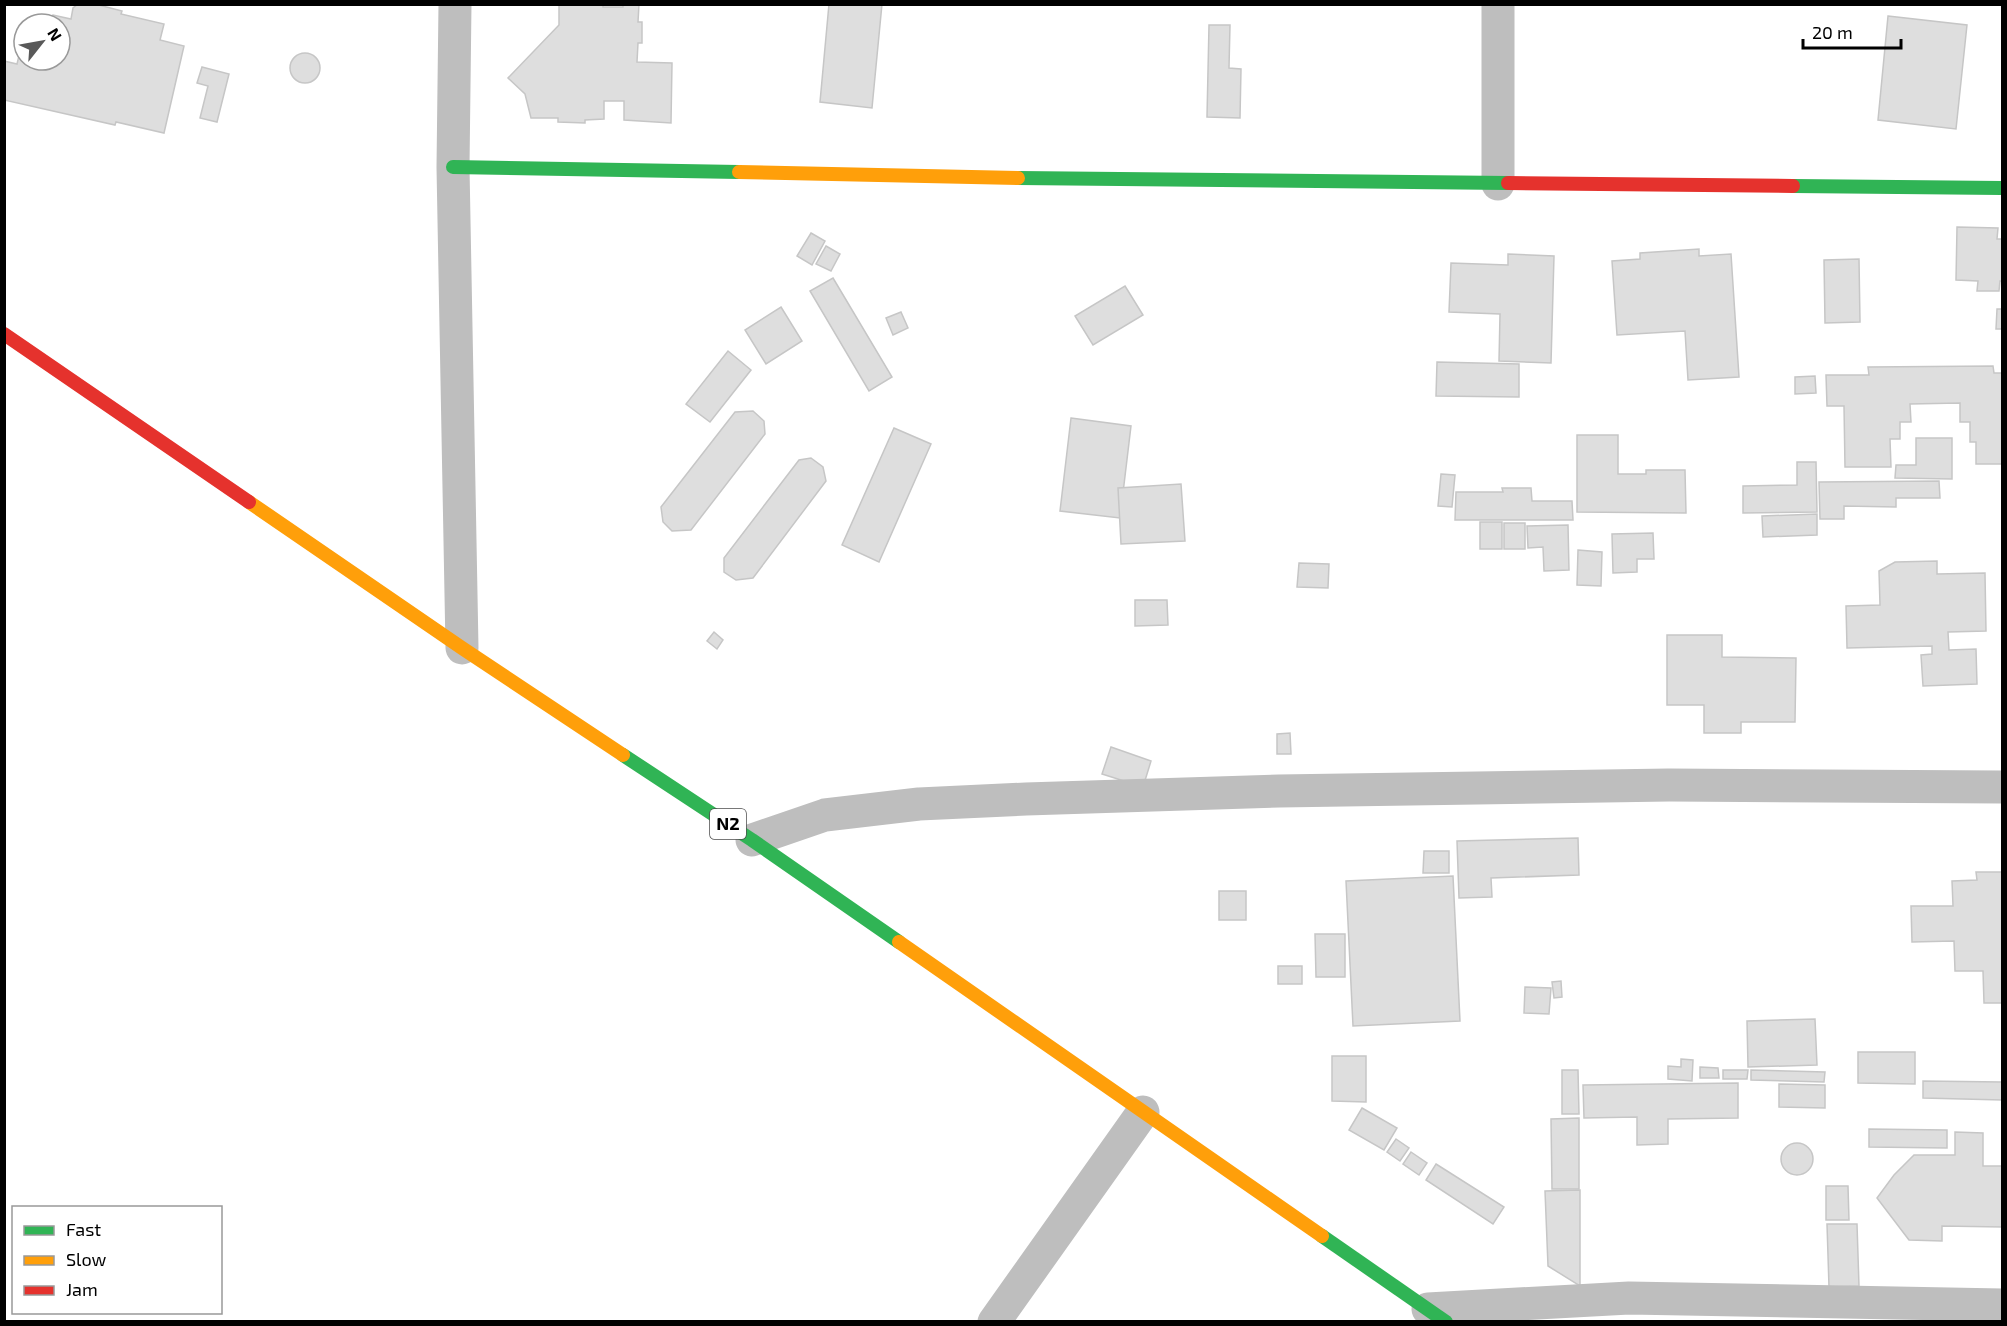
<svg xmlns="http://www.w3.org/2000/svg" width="2007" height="1326" font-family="'Exo 2',sans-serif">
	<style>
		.building { fill: #dedede; stroke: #c6c6c6; stroke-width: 1.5 }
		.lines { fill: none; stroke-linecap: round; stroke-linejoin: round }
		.street { stroke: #bebebe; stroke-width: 33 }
		.fast { stroke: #30b455; stroke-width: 14 }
		.slow { stroke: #ff9f0a; stroke-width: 14 }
		.jam { stroke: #e5322d; stroke-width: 14 }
		.labels { text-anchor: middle; stroke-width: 4.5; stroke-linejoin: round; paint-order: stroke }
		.shield { fill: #fff; stroke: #4c4c4c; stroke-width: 1.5 }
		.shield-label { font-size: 18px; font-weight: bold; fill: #000 }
	</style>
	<rect width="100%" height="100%" fill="#fff"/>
	<g class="building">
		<path d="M78 4H95L122 11 121 14 164 24 160 40 184 46 164 133 116 122 115 125 4 100V61L17 64 22 43H24V60H60V24H44L45 19 53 15 71 19 73 8Z"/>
		<path d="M559 4H603V7H623V4H639L638 22H642V43H638L637 62 672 63 671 123 624 120V101H604V119L585 120V123L558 122V118H531L525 94 508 78 559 25Z"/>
		<path d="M829 4H882L872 108 820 102Z"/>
		<path d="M1888 16 1967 25 1956 129 1878 120Z"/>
		<path d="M1209 25H1230L1229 68 1241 69 1240 118 1207 117Z"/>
		<circle cx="305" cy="68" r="15"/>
		<path d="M202 67 229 74 217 122 200 118 208 86 197 83Z"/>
		<path d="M1957 227 1998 228 1997 239H2002V281H2000L1999 291H1977L1978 281 1956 280Z"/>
		<path d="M811 233 825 241 812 265 797 256Z"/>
		<path d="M826 246 840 254 831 271 816 264Z"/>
		<path d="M1699 249V256L1731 254 1739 377 1688 380 1685 331 1617 335 1612 261 1640 259V253Z"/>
		<path d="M1508 254 1554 256 1551 363 1499 361 1500 314 1449 312 1451 263 1508 265Z"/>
		<path d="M1859 259 1860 322 1825 323 1824 260Z"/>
		<path d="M833 278 892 377 869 391 810 291Z"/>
		<path d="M1125 286 1143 315 1093 345 1075 316Z"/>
		<path d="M781 307 802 341 766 364 745 330Z"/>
		<path d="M1997 309H2002V329H1996Z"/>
		<path d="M901 312 908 328 893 335 886 318Z"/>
		<path d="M728 351 751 370 710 422 686 404Z"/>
		<path d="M1437 362 1519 364V397L1436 396Z"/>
		<path d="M1993 366 1994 373H2002V464H1976V442H1970V422H1960V403L1910 404 1911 422H1900V439H1890L1891 467H1845L1844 406H1827L1826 375H1869L1868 367Z"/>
		<path d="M1815 376 1816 393 1795 394V377Z"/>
		<path d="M753 411 764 421 765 434 691 530 672 531 663 522 661 507 735 412Z"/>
		<path d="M1071 418 1131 426 1120 518 1060 511Z"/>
		<path d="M894 428 931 444 879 562 842 545Z"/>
		<path d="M1577 435H1618V474H1646V470H1685L1686 513 1577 512Z"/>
		<path d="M1916 438H1952V479L1895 478 1896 465H1916Z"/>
		<path d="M811 458 823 467 826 481 753 578 736 580 724 572V558L799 460Z"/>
		<path d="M1797 462H1816L1817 512 1743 513V486L1797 485Z"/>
		<path d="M1441 474 1455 475 1452 507 1438 506Z"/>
		<path d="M1939 481 1940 498H1896V507L1844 506V519H1820L1819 482Z"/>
		<path d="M1181 484 1185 541 1121 544 1118 488Z"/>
		<path d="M1502 488H1531L1532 501H1572L1573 520H1455L1456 492H1503Z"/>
		<path d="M1817 514V535L1763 537 1762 516Z"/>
		<rect x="1480" y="522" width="22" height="27"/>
		<rect x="1504" y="523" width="21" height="26"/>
		<path d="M1568 525 1569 570 1544 571 1543 547 1528 548 1527 526Z"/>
		<path d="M1653 533 1654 559H1637V572L1613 573 1612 534Z"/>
		<path d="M1578 550 1602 552 1601 586 1577 585Z"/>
		<path d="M1937 561V574L1985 573 1986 631 1948 632 1949 650 1976 649 1977 684 1923 686 1921 655 1932 654V646L1847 648 1846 606 1880 605 1879 571 1895 562Z"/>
		<path d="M1299 563 1329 564 1328 588 1297 587Z"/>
		<path d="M1135 600H1167L1168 625 1135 626Z"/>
		<path d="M714 632 723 640 717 649 707 641Z"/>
		<path d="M1667 635H1722V657L1796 658 1795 722H1741V733H1704V705H1667Z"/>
		<path d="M1290 733 1291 754H1277V734Z"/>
		<path d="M1111 747 1151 761 1143 787 1102 774Z"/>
		<path d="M1578 838 1579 875 1491 878 1492 897 1459 898 1457 841Z"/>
		<path d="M1424 851H1449V873H1423Z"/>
		<path d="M1976 872H2002V1003H1984L1983 971H1955L1954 941 1912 942 1911 906H1953L1952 881 1977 880Z"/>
		<path d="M1453 876 1460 1021 1353 1026 1346 881Z"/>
		<rect x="1219" y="891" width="27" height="29"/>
		<path d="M1315 934H1345V977H1316Z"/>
		<rect x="1278" y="966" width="24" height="18"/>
		<path d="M1561 981 1562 997 1554 998 1552 982Z"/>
		<path d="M1525 987 1551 988 1549 1014 1524 1013Z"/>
		<path d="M1815 1019 1817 1065 1748 1067 1747 1021Z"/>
		<path d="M1858 1052H1915V1084L1858 1083Z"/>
		<path d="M1332 1056H1366V1102L1332 1101Z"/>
		<path d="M1681 1059 1693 1060 1692 1081 1668 1079V1066L1681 1067Z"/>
		<path d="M1700 1067 1718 1068 1719 1078H1700Z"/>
		<path d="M1562 1070H1578L1579 1114H1562Z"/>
		<path d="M1723 1070H1748L1747 1079H1723Z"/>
		<path d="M1751 1070 1825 1072 1824 1082 1751 1080Z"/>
		<path d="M1923 1081 2002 1082V1100L1923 1098Z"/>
		<path d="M1738 1083V1118L1668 1119V1144L1637 1145V1117L1584 1118 1583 1085Z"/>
		<path d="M1779 1084 1825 1085V1108L1779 1107Z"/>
		<path d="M1362 1108 1397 1128 1384 1150 1349 1130Z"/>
		<path d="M1579 1118V1189H1552L1551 1119Z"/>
		<path d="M1869 1129 1947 1130V1148L1869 1147Z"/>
		<path d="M1955 1132 1983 1133V1166H2002V1227L1942 1226V1241L1909 1240 1877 1198 1894 1175 1914 1155H1955Z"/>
		<path d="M1396 1139 1409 1148 1400 1161 1387 1152Z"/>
		<circle cx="1797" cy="1159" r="16"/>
		<path d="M1411 1152 1427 1163 1419 1175 1403 1164Z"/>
		<path d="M1436 1164 1504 1207 1493 1224 1426 1180Z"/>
		<path d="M1826 1186H1848L1849 1220H1826Z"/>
		<path d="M1580 1190V1286L1548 1266 1545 1191Z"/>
		<path d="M1827 1224H1857L1859 1286 1829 1287Z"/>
	</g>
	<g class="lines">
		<g class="street">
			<path d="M455 4 453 167 462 648"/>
			<path d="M1498 184V4"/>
			<path d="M752 840 825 815 919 804 1026 799 1279 791 1669 785 2002 787"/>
			<path d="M1428 1309 1629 1298 2002 1305"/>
			<path d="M994 1322 1143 1112"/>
		</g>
		<g class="fast">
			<path d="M453 167 739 172"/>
			<path d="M1018 178 1508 183"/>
			<path d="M1793 186 2002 188"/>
			<path d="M623 755 752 840 899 942"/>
			<path d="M1322 1236 1446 1322"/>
		</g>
		<g class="slow">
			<path d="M739 172 1018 178"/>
			<path d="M249 502 462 648 623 755"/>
			<path d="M899 942 1322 1236"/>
		</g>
		<g class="jam">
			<path d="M1508 183 1793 186"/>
			<path d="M4 334 249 502"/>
		</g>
	</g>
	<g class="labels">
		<rect class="shield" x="710" y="809" width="36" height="30" rx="4.5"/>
		<g class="shield-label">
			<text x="728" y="830">N2</text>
		</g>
	</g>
	<rect width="2007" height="1326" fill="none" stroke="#000000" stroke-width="12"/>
	<rect x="12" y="1206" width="210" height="108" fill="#ffffff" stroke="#999999" stroke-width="1.5"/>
	<rect x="24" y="1226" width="30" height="9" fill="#30b455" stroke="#999999" stroke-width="1.5"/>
	<text x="66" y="1236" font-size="18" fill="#000000">Fast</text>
	<rect x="24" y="1256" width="30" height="9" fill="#ff9f0a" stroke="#999999" stroke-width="1.5"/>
	<text x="66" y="1266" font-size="18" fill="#000000">Slow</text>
	<rect x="24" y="1286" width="30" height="9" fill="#e5322d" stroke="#999999" stroke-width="1.5"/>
	<text x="66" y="1296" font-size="18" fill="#000000">Jam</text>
	<g transform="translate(42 42) rotate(59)"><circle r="28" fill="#ffffff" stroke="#999999" stroke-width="1.5"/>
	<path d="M0-4.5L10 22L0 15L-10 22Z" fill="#595959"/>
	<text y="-9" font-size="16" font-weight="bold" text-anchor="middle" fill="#000000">N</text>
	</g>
	<path d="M1803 39v9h98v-9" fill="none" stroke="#000000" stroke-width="3"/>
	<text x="1812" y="39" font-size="18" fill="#000000" stroke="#ffffff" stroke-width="4.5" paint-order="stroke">20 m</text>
</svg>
